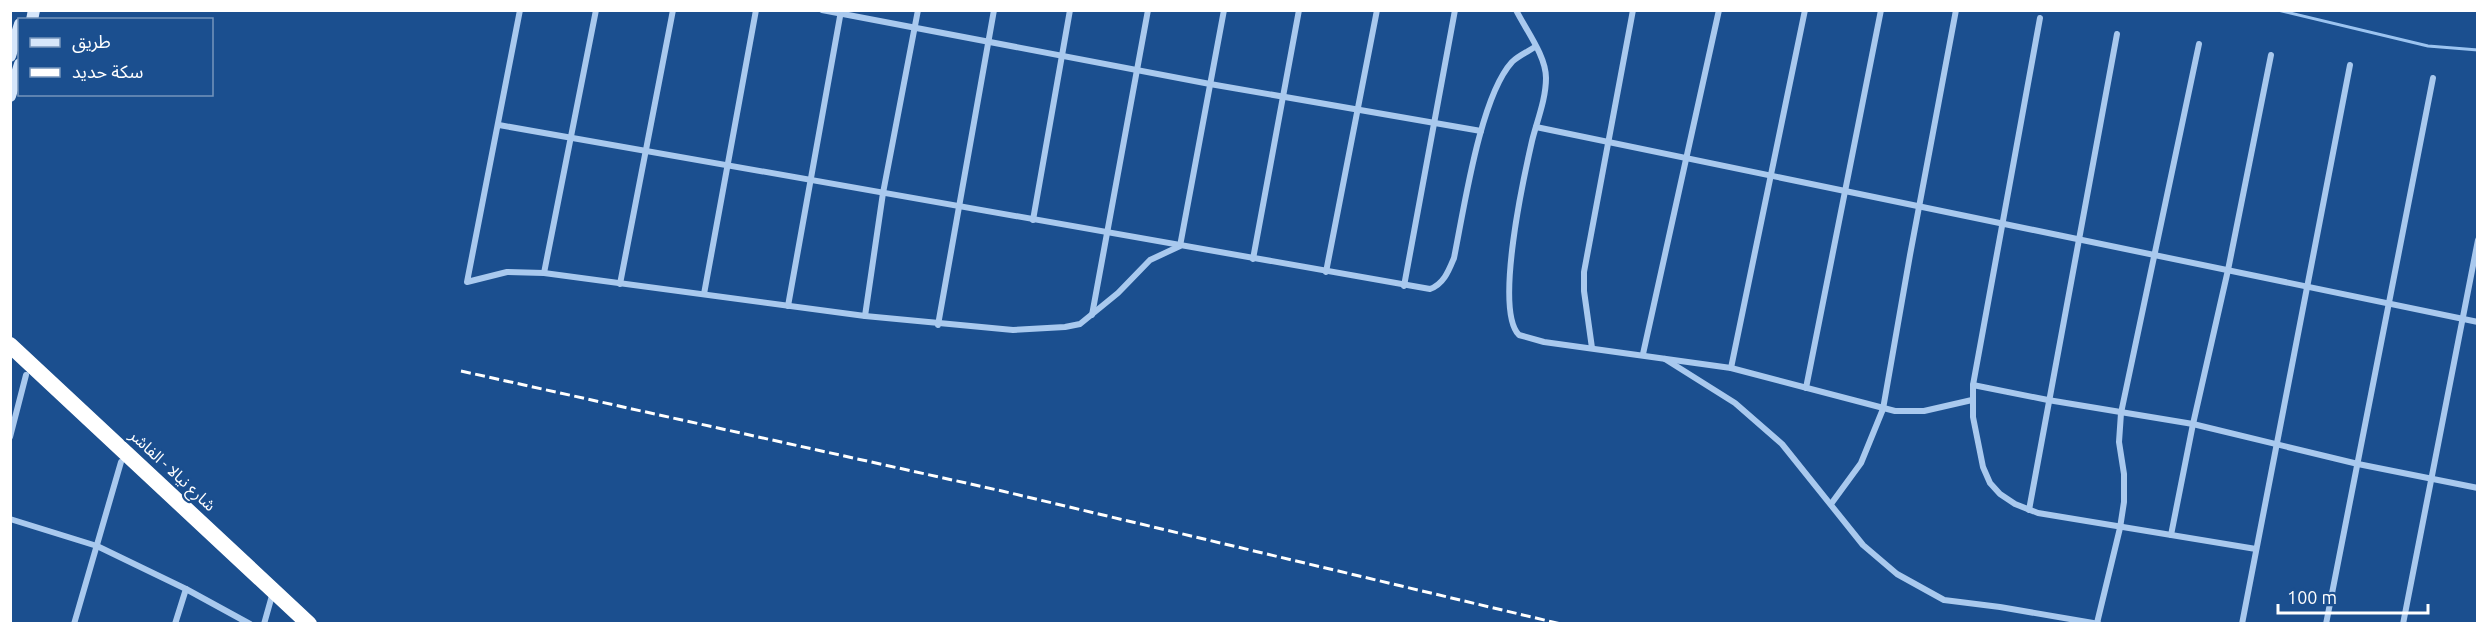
<svg xmlns="http://www.w3.org/2000/svg" width="2488" height="634" font-family="Ubuntu,'Noto Sans Arabic',sans-serif">
	<style>
		.lines { fill: none; stroke-linecap: round; stroke-linejoin: round }
		.stream { stroke: #9cc4f0; stroke-width: 3 }
		.street { stroke: #a9c9ee; stroke-width: 6 }
		.secondary { stroke: #d6e6fa; stroke-width: 12 }
		.highway { stroke: #fff; stroke-width: 16 }
		.rail { stroke: #fff; stroke-width: 3; stroke-dasharray: 10 4.5; stroke-linecap: butt }
		.labels { text-anchor: middle; stroke-width: 4.5; stroke-linejoin: round; paint-order: stroke }
		.street-label { font-size: 16px; fill: #fff; stroke: #1b4f8f }
	</style>
	<rect width="100%" height="100%" fill="#1b4f8f"/>
	<g class="lines">
		<path class="stream" d="M2278 10 2428 46 2478 50"/>
		<g class="street">
			<path d="M520 10 467 282 507 272 544 273 865 316 1013 330 1065 327 1080 324 1118 293 1150 260 1180 246 1224 10"/>
			<path d="M822 10 1210 84 1481 131"/>
			<path d="M1516 10C1526 30 1546 56 1546 78 1546 99 1537 121 1532 141 1524 176 1494 310 1519 335L1544 342 1731 368 1895 411H1924L1972 400"/>
			<path d="M2040 18 1973 385V417L1983 467 1990 483 2000 494 2015 504 2038 513 2256 549"/>
			<path d="M499 125 1430 289C1444 284 1449 270 1454 258 1464 209 1480 97 1512 62 1518 56 1527 52 1535 47"/>
			<path d="M1536 127 2478 322"/>
			<path d="M1033 220 1070 10"/>
			<path d="M1253 259 1299 10"/>
			<path d="M1326 272 1377 10"/>
			<path d="M544 273 596 10"/>
			<path d="M620 284 673 10"/>
			<path d="M1404 286 1455 10"/>
			<path d="M704 294 756 10"/>
			<path d="M788 306 841 11"/>
			<path d="M1092 315 1148 10"/>
			<path d="M865 316 883 193 918 10"/>
			<path d="M938 325 994 10"/>
			<path d="M1592 348 1584 291V272L1633 10"/>
			<path d="M1643 354 1719 10"/>
			<path d="M1665 359 1735 403 1782 444 1863 545 1897 574 1944 600 2000 607 2099 624"/>
			<path d="M1731 368 1805 10"/>
			<path d="M1973 385 2048 400 2193 424 2358 464 2478 488"/>
			<path d="M1806 388 1881 10"/>
			<path d="M10 437 26 375"/>
			<path d="M1831 504 1861 463 1883 409 1910 255 1956 10"/>
			<path d="M2029 510 2117 34"/>
			<path d="M10 519 97 546 186 589 250 624"/>
			<path d="M2171 535 2193 424 2228 270 2271 55"/>
			<path d="M2097 623 2120 528 2124 502V474L2119 442 2121 413 2199 44"/>
			<path d="M74 624 121 462"/>
			<path d="M175 624 186 589"/>
			<path d="M264 624 273 592"/>
			<path d="M2242 624 2350 65"/>
			<path d="M2326 624 2433 78"/>
			<path d="M2403 624 2478 240"/>
		</g>
		<g class="secondary">
			<path d="M32 20 34 10"/>
			<path d="M10 56 20 24"/>
			<path d="M10 96 20 64"/>
		</g>
		<path class="highway" d="M10 345 309 624"/>
		<path class="rail" d="M461 371 1002 491 1561 624"/>
	</g>
	<g class="labels">
		<g class="street-label">
			<text transform="translate(173 470) rotate(43)" y="6">شارع نيالا - الفاشر</text>
		</g>
	</g>
	<rect width="2488" height="634" fill="none" stroke="#ffffff" stroke-width="24"/>
	<rect x="18" y="18" width="195" height="78" fill="#1b4f8f" stroke="#7695bc" stroke-width="1.5"/>
	<rect x="30" y="38" width="30" height="9" fill="#d6e6fa" stroke="#7695bc" stroke-width="1.5"/>
	<text x="72" y="48" font-size="18" fill="#ffffff">طريق</text>
	<rect x="30" y="68" width="30" height="9" fill="#ffffff" stroke="#7695bc" stroke-width="1.5"/>
	<text x="72" y="78" font-size="18" fill="#ffffff">سكة حديد</text>
	<path d="M2278 604v9h150v-9" fill="none" stroke="#ffffff" stroke-width="3"/>
	<text x="2287" y="604" font-size="18" fill="#ffffff" stroke="#1b4f8f" stroke-width="4.5" paint-order="stroke">100 m</text>
</svg>
